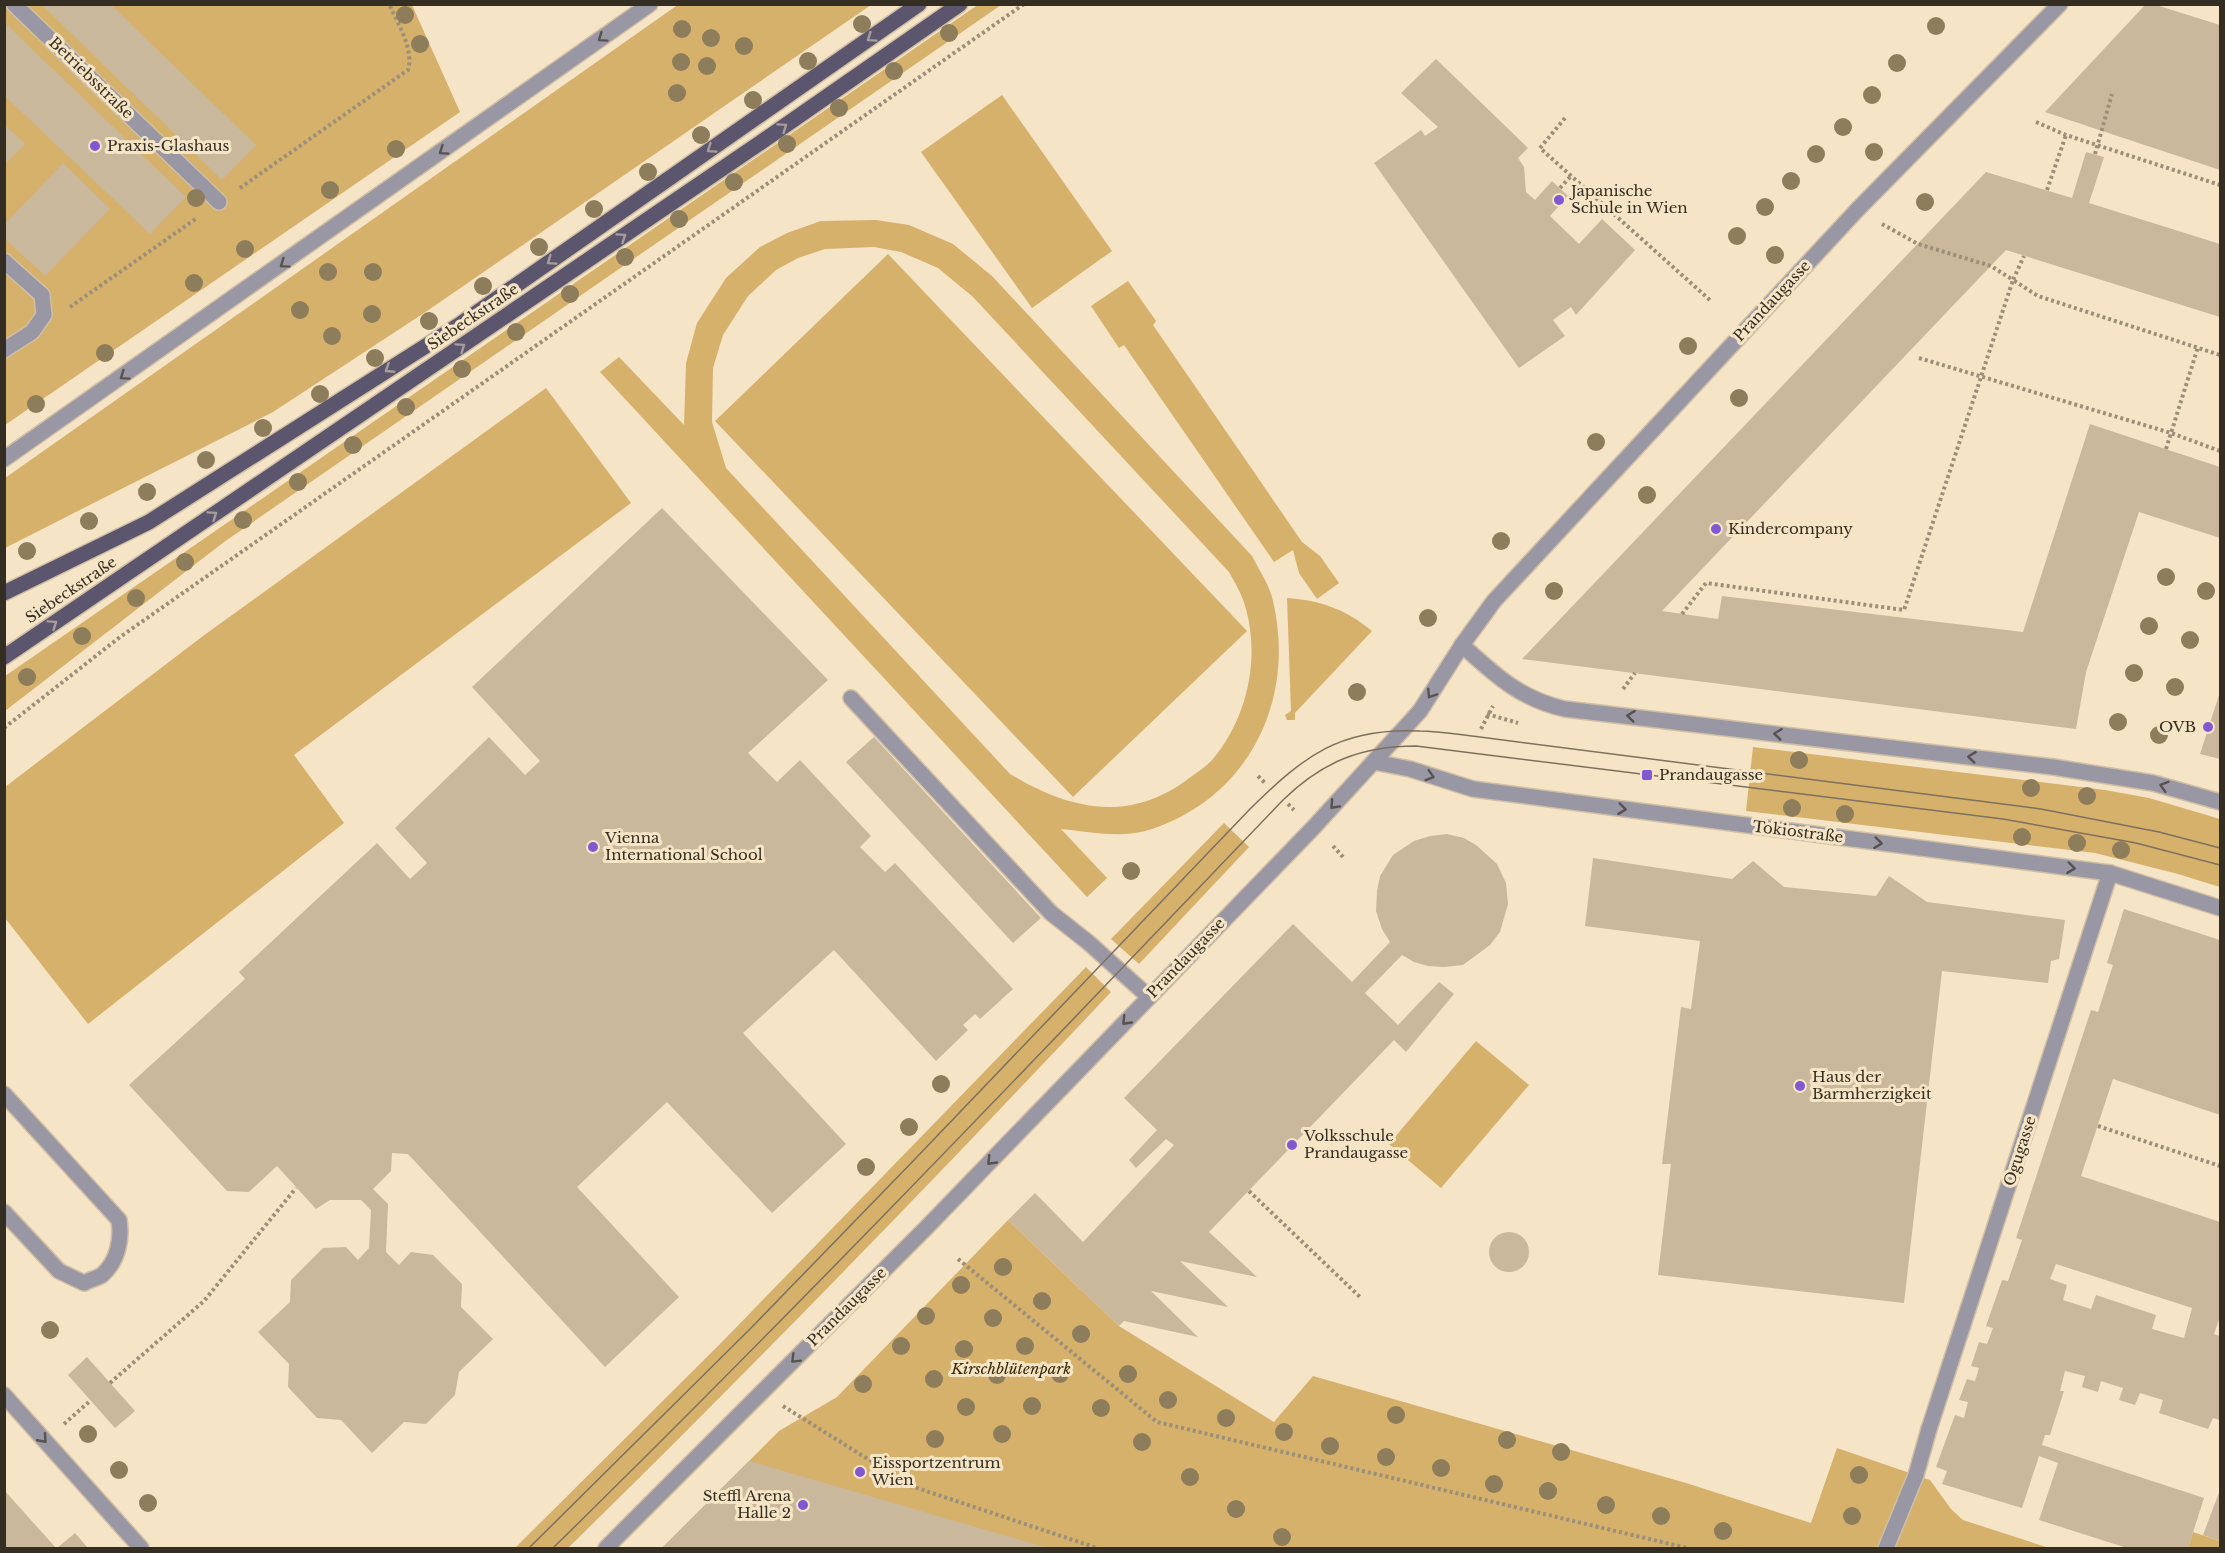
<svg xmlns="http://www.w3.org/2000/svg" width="2225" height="1553" font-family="'Libre Baskerville',serif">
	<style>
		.green { fill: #d6b16b; fill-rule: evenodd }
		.building { fill: #c9b89b; fill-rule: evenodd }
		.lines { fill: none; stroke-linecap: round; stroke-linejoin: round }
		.service-casing { stroke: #cfbfa5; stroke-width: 18 }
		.minor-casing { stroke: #cfbfa5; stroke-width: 18 }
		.primary-casing { stroke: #cfbfa5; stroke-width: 18 }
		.path { stroke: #9c8f79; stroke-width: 4; stroke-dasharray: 3 3; stroke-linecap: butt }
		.service { stroke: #9a97a4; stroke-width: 15 }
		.minor { stroke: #9a97a4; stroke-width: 15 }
		.primary { stroke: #5b566d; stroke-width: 15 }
		.tram { stroke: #7c705e; stroke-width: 1.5 }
		.path-bridge { stroke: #9c8f79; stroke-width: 4; stroke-dasharray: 3 3; stroke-linecap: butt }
		.tree { fill: #8e7d5b }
		.oneway { stroke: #58524f }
		.oneway2 { stroke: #a89d9a }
		.poi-dot { fill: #8158d2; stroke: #f6e4c6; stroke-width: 2 }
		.labels { text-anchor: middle; stroke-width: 6; stroke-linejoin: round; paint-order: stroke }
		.street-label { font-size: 15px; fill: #342d21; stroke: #f6e4c6 }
		.poi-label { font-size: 15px; fill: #342d21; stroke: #f6e4c6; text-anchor: start }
		.park-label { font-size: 15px; font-style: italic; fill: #392803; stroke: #f6e4c6 }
	</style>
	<rect width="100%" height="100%" fill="#f6e4c6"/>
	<g class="green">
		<path d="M679 4 871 5 427 311 273 412 5 548V478Z"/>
		<path d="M979 4 1001 5 224 542 5 711V676Z"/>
		<path d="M4 5H412L460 112 5 425Z"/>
		<path d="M1002 95 1112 251 1032 308 921 152Z"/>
		<path d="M876 220 909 225 953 244 992 276 1252 556C1259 570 1270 586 1273 601 1296 699 1250 796 1152 829 1123 839 1091 832 1061 829L1107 878 1087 897 600 372 619 357 684 425 686 363 697 323 726 278 760 247 787 233 821 221ZM874 247 901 252 938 268 973 297 1229 572C1235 583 1243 596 1246 609 1260 660 1247 718 1213 759 1206 767 1196 773 1188 779 1166 796 1136 808 1108 807 1071 806 1041 792 1010 774L726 468 712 422 713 368 723 335 748 296 776 270 798 258 825 249Z"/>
		<path d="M888 254 1247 631 1073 797 715 421Z"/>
		<path d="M1128 281 1156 321 1153 325 1302 542 1320 556 1339 583 1317 599 1299 573 1293 550 1274 562 1124 345 1119 348 1091 306Z"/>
		<path d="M546 388 631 503 294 755 344 823 88 1024 5 918V787L203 636Z"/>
		<path d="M1287 598C1320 600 1347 610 1372 631L1295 713V720H1287L1285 715 1291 711Z"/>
		<path d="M1753 747 2105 790 2149 798 2220 819V887L2178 874 2095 853 1746 811Z"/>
		<path d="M1224 823 1249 847 1139 964 1111 939Z"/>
		<path d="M1086 967 1111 992C933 1181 753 1367 568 1548H515L720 1344Z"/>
		<path d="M1476 1041 1529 1085 1441 1188 1389 1144Z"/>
		<path d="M1008 1220 1119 1326 1274 1422 1313 1376 1686 1483 1811 1523 1837 1448 1930 1480 1951 1509 1963 1520 2049 1548H662L779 1431 837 1397Z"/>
		<path d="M2193 1532 2220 1541V1548H2188Z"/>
	</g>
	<g class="building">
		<path d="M41 4H110L256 145 222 180Z"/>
		<path d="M2146 4H2153L2220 25V170L2045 112Z"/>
		<path d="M4 22 186 197 150 234 4 95Z"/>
		<path d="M1436 59 1528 148 1518 158 1524 167 1526 192 1535 200 1552 181 1568 196 1550 216 1579 244 1602 219 1635 250 1576 315 1571 307 1553 320 1565 336 1519 368 1374 163 1421 130 1425 136 1438 127 1401 93Z"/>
		<path d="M4 124 25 144 4 165Z"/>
		<path d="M2086 152 2104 157 2089 203 2220 244V317L2006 250 1662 611 1718 619 1722 596 2023 632 2090 424 2220 467V538L2139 512 2086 672 2076 729 1522 659 1986 172 2072 198Z"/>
		<path d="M63 163 110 209 45 276 4 238V225Z"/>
		<path d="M662 508 828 680 748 753 777 782 800 760 871 836 860 847 885 872 895 863 1013 989 980 1019 975 1014 963 1025 968 1030 936 1061 834 950 743 1033 846 1144 772 1213 667 1102 577 1187 679 1297 605 1367 408 1154 392 1153 391 1171 373 1189 388 1204 386 1252 399 1265 411 1252 433 1255 462 1284 461 1307 493 1339 459 1372 455 1395 426 1424 404 1422 372 1453 341 1420 317 1418 288 1387 289 1364 258 1332 290 1302 291 1280 323 1248 346 1247 358 1260 369 1248 371 1210 361 1200H330L316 1209 277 1166 249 1192 227 1191 129 1085 245 979 239 972 377 843 410 879 427 863 395 828 489 737 525 775 540 761 472 687Z"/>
		<path d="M2220 692V759L2200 754Z"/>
		<path d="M874 737 1041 918 1013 943 846 762Z"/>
		<path d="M1447 834 1464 838 1476 845 1497 864 1506 883 1508 904 1500 932 1490 945 1463 965 1444 967 1428 966 1414 962 1402 955 1365 993 1398 1025 1439 982 1454 994 1406 1052 1394 1040 1209 1232 1257 1277 1180 1261 1228 1307 1151 1291 1198 1337 1124 1321 1119 1326 1008 1220 1035 1193 1083 1242 1174 1145 1166 1139 1136 1168 1129 1160 1157 1130 1124 1098 1293 924 1352 982 1390 942 1382 929 1376 911 1377 891 1380 876 1393 855 1414 841 1430 836Z"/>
		<path d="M1593 858 1732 879 1753 861 1784 887 1876 896 1889 876 1927 902 2065 920 2059 959 2051 961 2048 983 1942 971 1904 1303 1658 1275 1671 1164H1662L1681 1007 1691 1009 1700 941 1585 926Z"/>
		<path d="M2124 909 2220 940V1115L2113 1079 2081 1176 2220 1222V1317L2214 1334 2220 1336V1420L2213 1418 2208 1429 2159 1413 2163 1400 2140 1393 2135 1405 2119 1400 2123 1388 2101 1381 2098 1392 2082 1387 2085 1376 2065 1371 2060 1391H2064L2050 1435H2045L2042 1445 2204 1498 2188 1548H2127L2039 1520 2058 1463 2039 1456 2022 1508 1942 1484 1947 1471 1936 1467 1955 1415 1964 1418 1968 1402 1959 1400 1967 1379 1975 1381 1979 1368 1971 1366 1979 1342 1987 1344 1993 1328 1986 1326 2002 1280 2008 1281 2022 1240 2016 1238 2091 1010 2098 1012 2113 965 2107 963ZM2056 1264 2192 1308 2184 1338 2152 1329 2156 1315 2096 1295 2091 1309 2063 1300 2067 1285 2050 1279Z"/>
		<circle cx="1509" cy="1252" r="20"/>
		<path d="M87 1357 135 1411 115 1428 68 1375Z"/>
		<path d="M749 1461 1048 1548H662Z"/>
		<path d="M4 1490 56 1548H4Z"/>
		<path d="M2220 1490V1541L2203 1535Z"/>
		<path d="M75 1533 88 1548H57Z"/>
	</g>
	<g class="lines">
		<g class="service-casing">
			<g id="service">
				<path d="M14 4 219 202"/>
				<path d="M4 261 42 295 44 315 32 332 4 350"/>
				<path d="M851 698 1051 913 1089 943 1149 997"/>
				<path d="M4 1094 119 1220C122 1239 118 1261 102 1275 98 1278 89 1280 84 1283L59 1271 4 1212"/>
				<path d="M1886 1548 1916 1475 1929 1429"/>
			</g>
		</g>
		<g class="minor-casing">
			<g id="minor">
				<path d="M4 459 650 4"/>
				<path d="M1462 645C1495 675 1520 699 1565 709L2053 767 2153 783 2220 802"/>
				<path d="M1374 762 1410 769 1473 789 2110 873 2220 908"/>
				<path d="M4 1395 141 1548"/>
				<path d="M1929 1429 2110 873"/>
				<path d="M606 1548 926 1228 1313 828 1420 711 1462 645 1494 601 1858 209 2060 4"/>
			</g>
		</g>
		<g class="primary-casing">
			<g id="primary">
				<path d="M4 593 149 522 462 323 919 4"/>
				<path d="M4 657 760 143 960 4"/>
			</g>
		</g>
		<g class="path">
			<path d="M1565 118 1540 148 1711 301"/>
			<path d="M2036 122 2066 135 2220 185"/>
			<path d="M240 188 408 70C414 49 398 24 389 4"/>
			<path d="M1560 188 1571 176"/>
			<path d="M2047 190 2066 135"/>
			<path d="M1882 224 1918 244 1991 266 2013 280 2024 256"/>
			<path d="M70 307 197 218"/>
			<path d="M1919 358 2171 433 2220 451"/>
			<path d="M2166 449 2198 347"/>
			<path d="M1682 614 1706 583 1904 610 2013 280 2038 296 2220 355"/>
			<path d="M1623 689 1635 673"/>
			<path d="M1487 714 1518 723"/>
			<path d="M4 728 120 637 1024 4"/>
			<path d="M1481 729 1493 706"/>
			<path d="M1258 776 1265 783"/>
			<path d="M1288 804 1294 810"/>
			<path d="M1333 846 1343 857"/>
			<path d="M2098 1126 2220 1166"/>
			<path d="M1249 1191 1360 1297"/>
			<path d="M958 1259 1157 1422 1687 1548"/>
			<path d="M110 1383 204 1301 296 1188"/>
			<path d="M783 1406 911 1486 1097 1548"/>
			<path d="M64 1424 90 1401"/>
		</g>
		<use href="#service" class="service"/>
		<use href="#minor" class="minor"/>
		<use href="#primary" class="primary"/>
		<g class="tram">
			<path d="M529 1548 751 1328 916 1158 1250 809C1304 756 1340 727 1420 731 1440 731 1460 735 1480 737L2041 809 2159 832 2220 848"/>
			<path d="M553 1548C802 1304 1042 1052 1283 800 1322 762 1361 746 1416 746L2003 819 2136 843 2220 865"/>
		</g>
		<path class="path-bridge" d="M2095 154 2112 94"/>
	</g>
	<g class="tree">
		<circle cx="405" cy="15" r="9"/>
		<circle cx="862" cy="24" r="9"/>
		<circle cx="1936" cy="26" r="9"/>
		<circle cx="682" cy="29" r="9"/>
		<circle cx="949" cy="33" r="9"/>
		<circle cx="711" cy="38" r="9"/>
		<circle cx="420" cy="44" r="9"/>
		<circle cx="744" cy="46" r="9"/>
		<circle cx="808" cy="61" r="9"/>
		<circle cx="681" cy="62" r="9"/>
		<circle cx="1897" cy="63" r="9"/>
		<circle cx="707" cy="66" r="9"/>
		<circle cx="894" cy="71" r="9"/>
		<circle cx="677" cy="93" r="9"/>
		<circle cx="1872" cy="95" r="9"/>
		<circle cx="753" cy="100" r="9"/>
		<circle cx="839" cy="108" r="9"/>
		<circle cx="1843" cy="127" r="9"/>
		<circle cx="701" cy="135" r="9"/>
		<circle cx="787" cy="144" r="9"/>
		<circle cx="396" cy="149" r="9"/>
		<circle cx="1874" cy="152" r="9"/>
		<circle cx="1816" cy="154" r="9"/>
		<circle cx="648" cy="172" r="9"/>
		<circle cx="1791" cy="181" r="9"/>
		<circle cx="734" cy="182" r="9"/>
		<circle cx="330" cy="190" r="9"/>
		<circle cx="196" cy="198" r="9"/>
		<circle cx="1925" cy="202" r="9"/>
		<circle cx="1765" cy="207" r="9"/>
		<circle cx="594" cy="209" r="9"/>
		<circle cx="679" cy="219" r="9"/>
		<circle cx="1737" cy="236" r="9"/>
		<circle cx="539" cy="247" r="9"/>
		<circle cx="245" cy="249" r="9"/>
		<circle cx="1775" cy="255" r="9"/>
		<circle cx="625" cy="257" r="9"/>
		<circle cx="328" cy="272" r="9"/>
		<circle cx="373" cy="272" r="9"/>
		<circle cx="194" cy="283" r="9"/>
		<circle cx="483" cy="286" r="9"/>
		<circle cx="570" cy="294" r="9"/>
		<circle cx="300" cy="310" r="9"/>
		<circle cx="372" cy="314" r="9"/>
		<circle cx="429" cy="321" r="9"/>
		<circle cx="516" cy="332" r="9"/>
		<circle cx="332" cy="336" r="9"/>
		<circle cx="1688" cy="346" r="9"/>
		<circle cx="105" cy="353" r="9"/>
		<circle cx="375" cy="358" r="9"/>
		<circle cx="462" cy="369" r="9"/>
		<circle cx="320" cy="394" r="9"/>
		<circle cx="1739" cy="398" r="9"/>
		<circle cx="36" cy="404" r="9"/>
		<circle cx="406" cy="407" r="9"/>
		<circle cx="263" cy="428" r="9"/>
		<circle cx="1596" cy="442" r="9"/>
		<circle cx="353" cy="445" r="9"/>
		<circle cx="206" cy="460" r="9"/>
		<circle cx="298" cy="482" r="9"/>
		<circle cx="147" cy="492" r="9"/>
		<circle cx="1647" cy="495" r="9"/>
		<circle cx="243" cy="520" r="9"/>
		<circle cx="89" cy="521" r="9"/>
		<circle cx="1501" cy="541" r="9"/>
		<circle cx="27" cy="551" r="9"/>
		<circle cx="185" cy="562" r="9"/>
		<circle cx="2166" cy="577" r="9"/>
		<circle cx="1554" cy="591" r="9"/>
		<circle cx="2206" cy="591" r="9"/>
		<circle cx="136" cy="598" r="9"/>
		<circle cx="1428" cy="618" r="9"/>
		<circle cx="2149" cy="626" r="9"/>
		<circle cx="82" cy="636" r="9"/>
		<circle cx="2190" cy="640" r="9"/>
		<circle cx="2134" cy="673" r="9"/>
		<circle cx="27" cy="677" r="9"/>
		<circle cx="2175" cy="687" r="9"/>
		<circle cx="1357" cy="692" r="9"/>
		<circle cx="2118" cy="722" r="9"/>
		<circle cx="2159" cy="735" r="9"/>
		<circle cx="1799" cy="760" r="9"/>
		<circle cx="2031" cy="788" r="9"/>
		<circle cx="2087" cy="796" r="9"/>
		<circle cx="1792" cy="808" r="9"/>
		<circle cx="1845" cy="814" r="9"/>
		<circle cx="2022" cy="837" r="9"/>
		<circle cx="2077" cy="843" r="9"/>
		<circle cx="2121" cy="850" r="9"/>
		<circle cx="1131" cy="871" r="9"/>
		<circle cx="941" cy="1084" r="9"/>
		<circle cx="909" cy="1127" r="9"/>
		<circle cx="866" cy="1167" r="9"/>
		<circle cx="1003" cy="1267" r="9"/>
		<circle cx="961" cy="1285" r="9"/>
		<circle cx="1042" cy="1301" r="9"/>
		<circle cx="926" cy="1316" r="9"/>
		<circle cx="993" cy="1318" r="9"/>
		<circle cx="50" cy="1330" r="9"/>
		<circle cx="1081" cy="1334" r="9"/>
		<circle cx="901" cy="1346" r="9"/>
		<circle cx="1025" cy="1346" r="9"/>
		<circle cx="964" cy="1349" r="9"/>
		<circle cx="1060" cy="1374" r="9"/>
		<circle cx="1128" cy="1374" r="9"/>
		<circle cx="997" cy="1375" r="9"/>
		<circle cx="934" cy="1379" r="9"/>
		<circle cx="863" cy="1384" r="9"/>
		<circle cx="1168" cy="1400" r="9"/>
		<circle cx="1032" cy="1406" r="9"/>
		<circle cx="966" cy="1407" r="9"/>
		<circle cx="1101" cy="1408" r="9"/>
		<circle cx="1396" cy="1415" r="9"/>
		<circle cx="1226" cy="1418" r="9"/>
		<circle cx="1284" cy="1432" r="9"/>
		<circle cx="88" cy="1434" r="9"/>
		<circle cx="1002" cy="1434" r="9"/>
		<circle cx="935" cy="1439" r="9"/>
		<circle cx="1507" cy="1440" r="9"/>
		<circle cx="1142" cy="1442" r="9"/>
		<circle cx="1330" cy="1446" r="9"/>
		<circle cx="1561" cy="1452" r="9"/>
		<circle cx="1386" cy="1457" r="9"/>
		<circle cx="1441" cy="1468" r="9"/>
		<circle cx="119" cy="1470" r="9"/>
		<circle cx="1859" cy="1475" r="9"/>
		<circle cx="1190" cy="1477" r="9"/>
		<circle cx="1494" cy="1484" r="9"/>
		<circle cx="1548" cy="1491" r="9"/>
		<circle cx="148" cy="1503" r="9"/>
		<circle cx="1606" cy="1505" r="9"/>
		<circle cx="1236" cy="1509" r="9"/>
		<circle cx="1661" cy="1516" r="9"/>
		<circle cx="1852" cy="1516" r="9"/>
		<circle cx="1723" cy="1531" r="9"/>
		<circle cx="1282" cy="1537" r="9"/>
	</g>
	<defs><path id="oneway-chevron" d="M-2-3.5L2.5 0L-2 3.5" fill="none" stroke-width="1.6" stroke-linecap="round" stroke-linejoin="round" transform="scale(1.5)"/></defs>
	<g class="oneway">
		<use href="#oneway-chevron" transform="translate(602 38) rotate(145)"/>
		<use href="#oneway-chevron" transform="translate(443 151) rotate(145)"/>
		<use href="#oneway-chevron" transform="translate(284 264) rotate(145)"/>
		<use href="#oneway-chevron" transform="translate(124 376) rotate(145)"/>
		<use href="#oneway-chevron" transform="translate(1431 694) rotate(123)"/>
		<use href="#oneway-chevron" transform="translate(1631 716) rotate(-173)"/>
		<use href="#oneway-chevron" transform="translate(1778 734) rotate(-173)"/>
		<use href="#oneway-chevron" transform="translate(1972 757) rotate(-173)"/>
		<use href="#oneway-chevron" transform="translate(1430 776) rotate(17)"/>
		<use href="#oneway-chevron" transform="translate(2164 786) rotate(-164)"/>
		<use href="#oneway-chevron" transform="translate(1334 805) rotate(133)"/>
		<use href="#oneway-chevron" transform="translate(1622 809) rotate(7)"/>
		<use href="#oneway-chevron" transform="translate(1878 843) rotate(7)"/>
		<use href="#oneway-chevron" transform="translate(2071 868) rotate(7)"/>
		<use href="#oneway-chevron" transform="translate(1126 1021) rotate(134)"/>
		<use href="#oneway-chevron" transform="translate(991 1161) rotate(134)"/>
		<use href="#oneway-chevron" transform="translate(795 1359) rotate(135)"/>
		<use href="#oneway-chevron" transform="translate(43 1439) rotate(48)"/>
	</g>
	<g class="oneway2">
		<use href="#oneway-chevron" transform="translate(871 38) rotate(145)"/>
		<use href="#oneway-chevron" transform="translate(783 127) rotate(-35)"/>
		<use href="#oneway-chevron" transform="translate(711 149) rotate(145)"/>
		<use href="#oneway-chevron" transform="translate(622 237) rotate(-34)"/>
		<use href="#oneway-chevron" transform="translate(551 261) rotate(145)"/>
		<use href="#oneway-chevron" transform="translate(461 347) rotate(-34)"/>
		<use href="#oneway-chevron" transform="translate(389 369) rotate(147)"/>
		<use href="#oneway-chevron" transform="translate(213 515) rotate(-34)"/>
		<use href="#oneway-chevron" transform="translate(53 624) rotate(-34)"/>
	</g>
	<g class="poi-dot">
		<circle cx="95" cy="146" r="6"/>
		<circle cx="1559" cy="200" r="6"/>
		<circle cx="1716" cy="529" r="6"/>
		<circle cx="2208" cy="727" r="6"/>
		<rect x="1641" y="769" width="12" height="12" rx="3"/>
		<circle cx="593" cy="847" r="6"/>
		<circle cx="1800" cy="1086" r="6"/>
		<circle cx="1292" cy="1145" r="6"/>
		<circle cx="860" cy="1472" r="6"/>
		<circle cx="803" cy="1505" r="6"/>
	</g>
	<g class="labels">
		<g class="street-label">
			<text transform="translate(91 78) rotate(44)" y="5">Betriebsstraße</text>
			<text transform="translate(1772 301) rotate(-47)" y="5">Prandaugasse</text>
			<text transform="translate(473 317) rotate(-34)" y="5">Siebeckstraße</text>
			<text transform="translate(71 590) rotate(-34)" y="5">Siebeckstraße</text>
			<text transform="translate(1798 832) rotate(7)" y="5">Tokiostraße</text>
			<text transform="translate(1186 958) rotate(-46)" y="5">Prandaugasse</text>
			<text transform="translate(2020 1151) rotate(-72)" y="5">Ogugasse</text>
			<text transform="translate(847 1307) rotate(-45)" y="5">Prandaugasse</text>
		</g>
		<g class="poi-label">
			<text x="107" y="151">Praxis-Glashaus</text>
			<text x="1571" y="196">Japanische<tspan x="1571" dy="17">Schule in Wien</tspan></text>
			<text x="1728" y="534">Kindercompany</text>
			<text x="2196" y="732" text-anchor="end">OVB</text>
			<text x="1659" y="780">Prandaugasse</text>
			<text x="605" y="843">Vienna<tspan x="605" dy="17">International School</tspan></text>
			<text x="1812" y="1082">Haus der<tspan x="1812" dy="17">Barmherzigkeit</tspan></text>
			<text x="1304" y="1141">Volksschule<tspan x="1304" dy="17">Prandaugasse</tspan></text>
			<text x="872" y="1468">Eissportzentrum<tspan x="872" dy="17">Wien</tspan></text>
			<text x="791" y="1501" text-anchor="end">Steffl Arena<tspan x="791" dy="17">Halle 2</tspan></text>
		</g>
		<g class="park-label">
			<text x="1011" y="1374">Kirschblütenpark</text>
		</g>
	</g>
	<rect width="2225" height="1553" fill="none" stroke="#342d21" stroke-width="12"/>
</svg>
